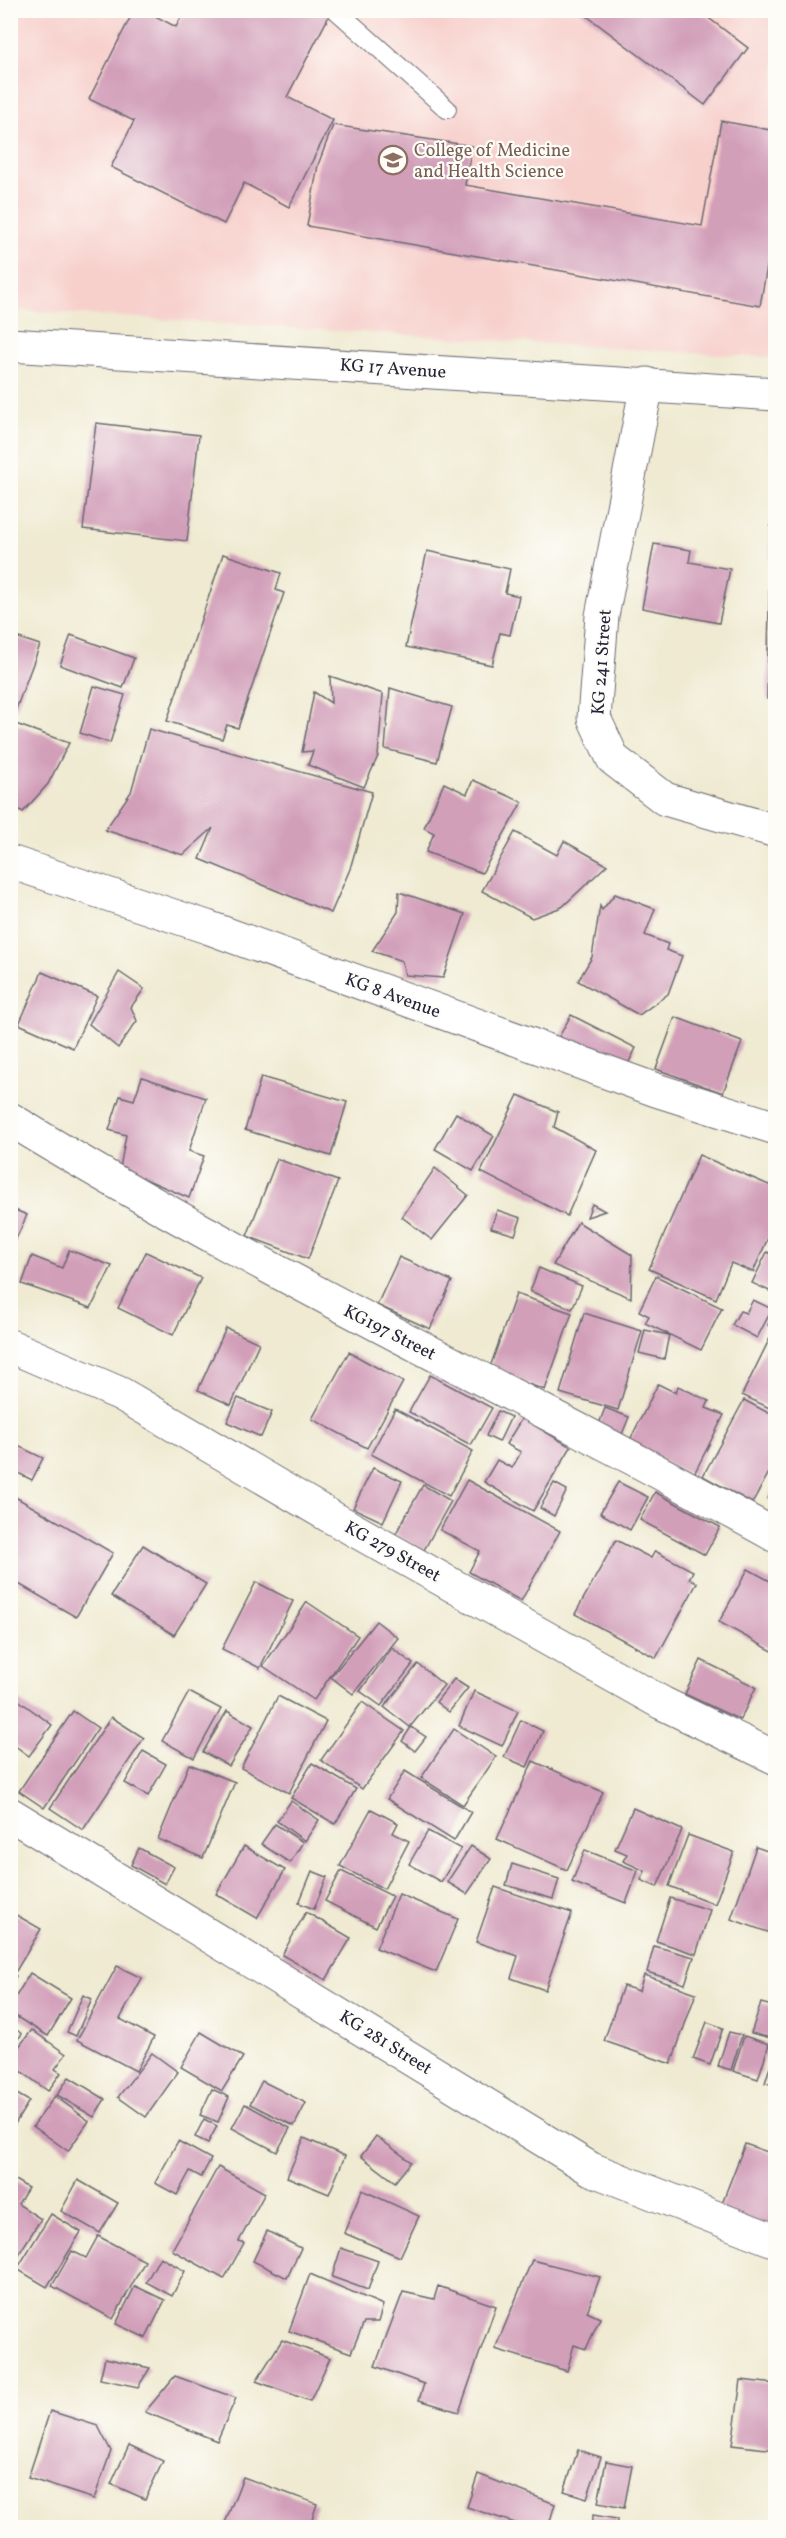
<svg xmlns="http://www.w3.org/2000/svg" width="786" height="2538" font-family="Vollkorn,serif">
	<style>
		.built { fill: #f7d0cc }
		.building { fill: #d29fb9 }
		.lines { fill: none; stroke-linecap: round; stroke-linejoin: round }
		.service-casing { stroke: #6a6870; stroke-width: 20 }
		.minor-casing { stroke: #6a6870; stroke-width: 35 }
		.tertiary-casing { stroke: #6a6870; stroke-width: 35 }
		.service { stroke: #fff; stroke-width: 18 }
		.minor { stroke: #fff; stroke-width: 33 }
		.tertiary { stroke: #fff; stroke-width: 33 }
		.labels { text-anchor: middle; stroke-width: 4.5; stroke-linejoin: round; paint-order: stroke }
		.education-label { font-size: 18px; fill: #785e54; stroke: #fdfcf7; text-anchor: start }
		.street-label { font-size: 18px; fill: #22223b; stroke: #fdfcf7 }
	</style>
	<rect width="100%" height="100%" fill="#fdfcf7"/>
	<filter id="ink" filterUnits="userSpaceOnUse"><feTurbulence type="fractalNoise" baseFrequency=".0167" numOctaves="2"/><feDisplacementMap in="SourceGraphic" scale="12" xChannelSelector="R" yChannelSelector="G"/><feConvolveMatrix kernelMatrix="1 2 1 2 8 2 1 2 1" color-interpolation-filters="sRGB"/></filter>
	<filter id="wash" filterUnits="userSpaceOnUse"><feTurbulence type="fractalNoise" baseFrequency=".008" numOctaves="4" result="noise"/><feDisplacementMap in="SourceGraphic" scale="24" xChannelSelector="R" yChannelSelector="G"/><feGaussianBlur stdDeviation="1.35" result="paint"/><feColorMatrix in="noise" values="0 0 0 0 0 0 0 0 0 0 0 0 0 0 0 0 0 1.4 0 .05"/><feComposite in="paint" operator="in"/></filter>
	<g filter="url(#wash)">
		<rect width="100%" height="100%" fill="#efead1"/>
		<path class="built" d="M10 11H775V358L11 310Z"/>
		<g id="blocks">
			<g class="building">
				<path d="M134 10H144L176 27 185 10H319L329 16 287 97 333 120 289 207 244 183 224 224 111 167 134 121 89 99Z"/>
				<path d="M579 10H698L748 48 705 105Z"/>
				<path d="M721 121 776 131V216L760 306 307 226 318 165 333 125 472 146 465 185 702 226Z"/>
				<path d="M96 423 199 435 187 541 83 529Z"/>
				<path d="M771 516H776V699H767Z"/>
				<path d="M654 544 691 550 689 562 730 569 719 623 642 608Z"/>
				<path d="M427 551 510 569 505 593 519 596 510 635 500 633 492 665 406 647Z"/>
				<path d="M223 554 281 573 276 590 284 593 238 728 227 725 222 739 167 721Z"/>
				<path d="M10 635 40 645 16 709 10 707Z"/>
				<path d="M71 635 134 658 123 688 60 665Z"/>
				<path d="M330 676 383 694 378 756 364 787 308 765 313 751 302 752 314 692 331 703Z"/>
				<path d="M94 686 125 695 110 743 80 733Z"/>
				<path d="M390 688 452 707 437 762 385 749Z"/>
				<path d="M10 722 69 743 48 784 23 812 10 805Z"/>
				<path d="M149 729 372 792 350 869 331 913 200 859 213 828 183 855 105 830 131 792Z"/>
				<path d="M473 780 522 802 482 873 426 852 434 833 424 828 444 783 467 794Z"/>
				<path d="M515 832 557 855 564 841 607 865 562 907 532 918 482 891Z"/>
				<path d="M399 892 465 914 443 978 405 975 402 961 372 951 398 912Z"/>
				<path d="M615 894 655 909 645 935 668 944 666 950 682 956 668 994 639 1015 578 981 592 957 600 906 602 910Z"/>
				<path d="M42 972 97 996 73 1048 19 1024Z"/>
				<path d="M119 972 144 989 131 1007 137 1021 118 1048 89 1024Z"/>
				<path d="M571 1015 636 1048 625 1070 559 1037Z"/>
				<path d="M675 1017 742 1042 723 1093 656 1069Z"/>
				<path d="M142 1077 206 1098 189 1151 204 1156 189 1198 120 1168 126 1135 109 1130 120 1096 134 1100Z"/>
				<path d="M261 1077 347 1102 331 1156 245 1130Z"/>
				<path d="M518 1095 558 1112 554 1127 596 1150 567 1216 481 1172Z"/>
				<path d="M456 1113 494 1136 473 1171 435 1149Z"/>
				<path d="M699 1155 776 1188V1220L753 1272 731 1263 716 1299 649 1269Z"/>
				<path d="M277 1159 338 1181 308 1259 247 1236Z"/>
				<path d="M435 1168 468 1195 432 1240 402 1217Z"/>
				<path d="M592 1204 605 1211 587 1217Z"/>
				<path d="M10 1208 27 1215 10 1252Z"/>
				<path d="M497 1210 521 1218 515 1235 491 1228Z"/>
				<path d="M578 1222 632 1255 631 1298 553 1265Z"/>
				<path d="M69 1250 112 1266 91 1308 22 1284 32 1256 62 1268Z"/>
				<path d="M146 1252 201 1278 173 1335 118 1308Z"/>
				<path d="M767 1252 776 1256V1294L752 1283Z"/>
				<path d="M399 1257 452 1281 430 1329 377 1305Z"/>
				<path d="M539 1268 582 1286 572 1309 530 1291Z"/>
				<path d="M656 1276 722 1308 701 1350 645 1323 649 1316 639 1311Z"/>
				<path d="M516 1294 572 1313 545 1390 489 1370Z"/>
				<path d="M753 1300 772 1309 757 1338 732 1325 740 1311 746 1313Z"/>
				<path d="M776 1310V1329L768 1325Z"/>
				<path d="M584 1313 642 1331 618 1410 560 1393Z"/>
				<path d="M226 1328 259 1343 231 1405 198 1390Z"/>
				<path d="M645 1330 669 1335 664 1359 639 1353Z"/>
				<path d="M771 1336 776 1338V1411L742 1395Z"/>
				<path d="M349 1352 403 1382 367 1448 312 1419Z"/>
				<path d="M430 1375 492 1408 471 1445 409 1412Z"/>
				<path d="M658 1384 676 1393 678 1386 709 1401 706 1408 724 1415 693 1476 628 1444Z"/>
				<path d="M238 1398 272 1412 261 1437 227 1422Z"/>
				<path d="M744 1400 776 1417V1460L752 1503 703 1476Z"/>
				<path d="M605 1408 629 1417 619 1442 596 1432Z"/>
				<path d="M395 1409 473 1451 449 1496 371 1454Z"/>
				<path d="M498 1411 511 1417 499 1442 486 1436Z"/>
				<path d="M522 1418 571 1447 533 1511 484 1482 497 1460 512 1468 521 1452 506 1444Z"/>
				<path d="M10 1442 43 1458 32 1480 10 1469Z"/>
				<path d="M373 1468 402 1481 383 1522 353 1508Z"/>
				<path d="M467 1480 560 1531 521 1601 469 1572 480 1551 440 1530Z"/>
				<path d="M618 1482 648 1497 630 1530 600 1513Z"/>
				<path d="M554 1483 567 1490 554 1516 540 1508Z"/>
				<path d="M776 1484V1502L768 1499Z"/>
				<path d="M423 1485 451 1501 424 1550 395 1535Z"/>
				<path d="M655 1492 720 1527 705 1555 640 1520Z"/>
				<path d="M10 1494 113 1553 76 1617 10 1579Z"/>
				<path d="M616 1540 651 1558 655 1551 693 1571 689 1579 697 1583 656 1658 575 1614Z"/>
				<path d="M143 1545 206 1584 174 1635 111 1596Z"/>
				<path d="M748 1569 770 1581 776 1572V1653L719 1622Z"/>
				<path d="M256 1582 293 1601 260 1668 222 1649Z"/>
				<path d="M307 1602 358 1636 314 1700 263 1666Z"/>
				<path d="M376 1621 398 1638 353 1694 331 1677Z"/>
				<path d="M392 1648 413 1664 381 1706 360 1691Z"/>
				<path d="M701 1660 756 1687 740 1720 685 1694Z"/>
				<path d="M418 1664 444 1685 410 1727 384 1707Z"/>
				<path d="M454 1679 468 1688 449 1712 436 1702Z"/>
				<path d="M474 1691 518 1711 502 1746 459 1726Z"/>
				<path d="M189 1692 221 1709 194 1758 162 1741Z"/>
				<path d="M10 1694 52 1725 29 1756 10 1742Z"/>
				<path d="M278 1696 326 1721 289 1793 241 1768Z"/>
				<path d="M362 1702 404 1731 362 1789 321 1760Z"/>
				<path d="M73 1711 98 1728 44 1808 19 1791Z"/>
				<path d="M227 1711 253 1726 229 1766 203 1752Z"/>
				<path d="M111 1717 144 1738 83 1830 50 1808Z"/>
				<path d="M521 1720 543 1731 527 1767 504 1757Z"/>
				<path d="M411 1727 426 1737 415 1751 402 1741Z"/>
				<path d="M454 1729 496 1757 463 1805 421 1778Z"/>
				<path d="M143 1751 166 1764 148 1796 125 1783Z"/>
				<path d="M533 1761 603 1792 567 1870 497 1839Z"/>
				<path d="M312 1763 356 1789 335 1824 291 1798Z"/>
				<path d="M189 1764 235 1782 203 1858 158 1839Z"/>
				<path d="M405 1771 471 1812 454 1841 387 1799Z"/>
				<path d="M291 1801 319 1820 305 1841 277 1821Z"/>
				<path d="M633 1808 682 1830 657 1887 641 1880 645 1871 623 1861 627 1854 615 1849Z"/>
				<path d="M371 1809 398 1823 393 1833 409 1841 384 1889 340 1866Z"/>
				<path d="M275 1824 303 1842 290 1863 261 1844Z"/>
				<path d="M428 1831 461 1849 441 1882 409 1864Z"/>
				<path d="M688 1835 734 1852 715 1904 669 1886Z"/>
				<path d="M244 1846 285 1870 257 1918 216 1894Z"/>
				<path d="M471 1846 491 1859 467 1894 447 1882Z"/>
				<path d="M756 1847 776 1854V1935L731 1919Z"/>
				<path d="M139 1848 174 1867 165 1884 131 1865Z"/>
				<path d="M585 1850 638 1871 626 1903 572 1882Z"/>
				<path d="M512 1864 559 1879 553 1899 506 1885Z"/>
				<path d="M312 1871 327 1877 314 1909 299 1903Z"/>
				<path d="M341 1871 392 1896 376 1927 325 1901Z"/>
				<path d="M495 1887 572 1913 545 1990 511 1978 518 1956 476 1942Z"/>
				<path d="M399 1894 458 1919 436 1972 376 1948Z"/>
				<path d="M670 1898 710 1910 696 1954 656 1941Z"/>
				<path d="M11 1912 41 1929 16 1971 10 1968Z"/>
				<path d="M306 1912 351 1938 326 1980 282 1955Z"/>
				<path d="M654 1946 694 1957 685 1984 647 1972Z"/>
				<path d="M117 1966 142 1978 120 2019 154 2037 136 2071 77 2040Z"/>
				<path d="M10 1973 16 1976 10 1986Z"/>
				<path d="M30 1973 71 1998 48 2036 10 2013V2006Z"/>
				<path d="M644 1975 696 1993 671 2064 604 2041 623 1986 639 1991Z"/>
				<path d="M83 1995 92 1999 76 2036 67 2032Z"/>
				<path d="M761 2003 776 2007V2022L771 2038 751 2033Z"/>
				<path d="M707 2022 723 2028 710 2065 693 2059Z"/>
				<path d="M10 2025 22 2034 10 2048Z"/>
				<path d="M32 2030 66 2054 55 2069 61 2073 48 2091 10 2063V2058Z"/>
				<path d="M201 2032 243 2057 222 2091 181 2067Z"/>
				<path d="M729 2032 742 2035 731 2070 718 2066Z"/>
				<path d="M744 2036 769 2044 758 2079 733 2071Z"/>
				<path d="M776 2047V2085L765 2083Z"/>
				<path d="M152 2053 178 2072 146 2117 118 2097Z"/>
				<path d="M69 2077 105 2099 94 2117 57 2095Z"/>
				<path d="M262 2081 306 2103 294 2126 250 2104Z"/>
				<path d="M212 2089 229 2097 218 2122 200 2115Z"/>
				<path d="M10 2090 29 2101 10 2132Z"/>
				<path d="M55 2096 89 2121 68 2151 33 2126Z"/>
				<path d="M245 2104 290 2128 277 2152 232 2128Z"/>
				<path d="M204 2119 217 2126 208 2143 195 2137Z"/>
				<path d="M376 2136 411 2162 395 2182 361 2156Z"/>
				<path d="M304 2138 345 2156 329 2194 287 2177Z"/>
				<path d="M178 2141 211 2159 201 2177 190 2171 177 2195 155 2183Z"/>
				<path d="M745 2144 776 2155V2234L718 2213Z"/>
				<path d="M218 2167 265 2193 239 2241 244 2243 224 2279 172 2250Z"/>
				<path d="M10 2177 28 2188 18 2204 41 2219 12 2265Z"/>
				<path d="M78 2180 118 2203 100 2233 61 2211Z"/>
				<path d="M362 2190 419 2216 400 2257 344 2233Z"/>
				<path d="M51 2214 81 2232 47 2287 17 2269Z"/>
				<path d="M267 2231 301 2248 287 2278 253 2261Z"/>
				<path d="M98 2236 145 2261 113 2319 52 2286 72 2251 86 2258Z"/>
				<path d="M341 2248 378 2261 368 2290 332 2277Z"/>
				<path d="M160 2257 185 2271 172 2296 146 2282Z"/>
				<path d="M532 2260 600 2277 587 2312 600 2318 586 2349 574 2345 567 2371 495 2349Z"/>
				<path d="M310 2274 383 2305 378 2322H364L351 2353 289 2331Z"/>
				<path d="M135 2286 165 2300 146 2338 116 2324Z"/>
				<path d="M438 2286 496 2306 459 2412 419 2400 424 2384 375 2366 403 2292 434 2299Z"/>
				<path d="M282 2340 330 2358 310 2401 256 2381Z"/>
				<path d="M105 2358 150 2368 138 2387 100 2379Z"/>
				<path d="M175 2376 236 2398 217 2441 145 2412Z"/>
				<path d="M741 2380 776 2384V2450L732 2445Z"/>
				<path d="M50 2411 98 2426 111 2451 94 2499 28 2478Z"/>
				<path d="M129 2445 163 2461 145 2499 111 2484Z"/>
				<path d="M578 2450 601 2457 587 2498 564 2491Z"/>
				<path d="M606 2461 632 2466 624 2508 598 2503Z"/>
				<path d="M478 2474 555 2504 548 2528H530L467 2507Z"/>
				<path d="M243 2477 317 2504 309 2528H223Z"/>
				<path d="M593 2515 617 2519 616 2528H590Z"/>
				<path d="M563 2522 584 2527V2528H562Z"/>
			</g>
		</g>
	</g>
	<g filter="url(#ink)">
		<use href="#blocks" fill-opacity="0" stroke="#6a6870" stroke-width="1.5"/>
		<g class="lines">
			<g class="service-casing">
				<path id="service" d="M336 10 447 109"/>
			</g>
			<g class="minor-casing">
				<g id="minor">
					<path d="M647 384 602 616 594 718 613 759 665 799 776 831"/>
					<path d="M10 1119C258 1272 522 1394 776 1536"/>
					<path d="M10 1346 121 1394 333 1518 662 1703 776 1758"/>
					<path d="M10 1814 591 2169 776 2241"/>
				</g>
			</g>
			<g class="tertiary-casing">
				<g id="tertiary">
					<path d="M10 345 776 394"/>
					<path d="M10 862 207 927 656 1090 776 1128"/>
				</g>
			</g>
			<use href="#service" class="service"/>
			<use href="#minor" class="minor"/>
			<use href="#tertiary" class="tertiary"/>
		</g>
	</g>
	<defs>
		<g id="university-ring" transform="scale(1.5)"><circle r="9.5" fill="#fdfcf7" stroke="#8d6e63" stroke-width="1.5"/><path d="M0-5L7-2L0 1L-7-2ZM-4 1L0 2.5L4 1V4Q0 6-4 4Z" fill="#8d6e63"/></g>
	</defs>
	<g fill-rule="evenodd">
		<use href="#university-ring" x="393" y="160"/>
	</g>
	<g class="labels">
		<g class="education-label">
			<text x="414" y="156">College of Medicine<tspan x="414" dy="21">and Health Science</tspan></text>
		</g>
		<g class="street-label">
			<text transform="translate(393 368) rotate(4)" y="6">KG 17 Avenue</text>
			<text transform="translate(601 662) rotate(-86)" y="6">KG 241 Street</text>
			<text transform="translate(393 995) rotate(20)" y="6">KG 8 Avenue</text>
			<text transform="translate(390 1332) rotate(27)" y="6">KG197 Street</text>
			<text transform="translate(393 1551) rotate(29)" y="6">KG 279 Street</text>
			<text transform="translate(386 2042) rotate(32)" y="6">KG 281 Street</text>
		</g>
	</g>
	<rect width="786" height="2538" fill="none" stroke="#fdfcf7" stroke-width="36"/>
</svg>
